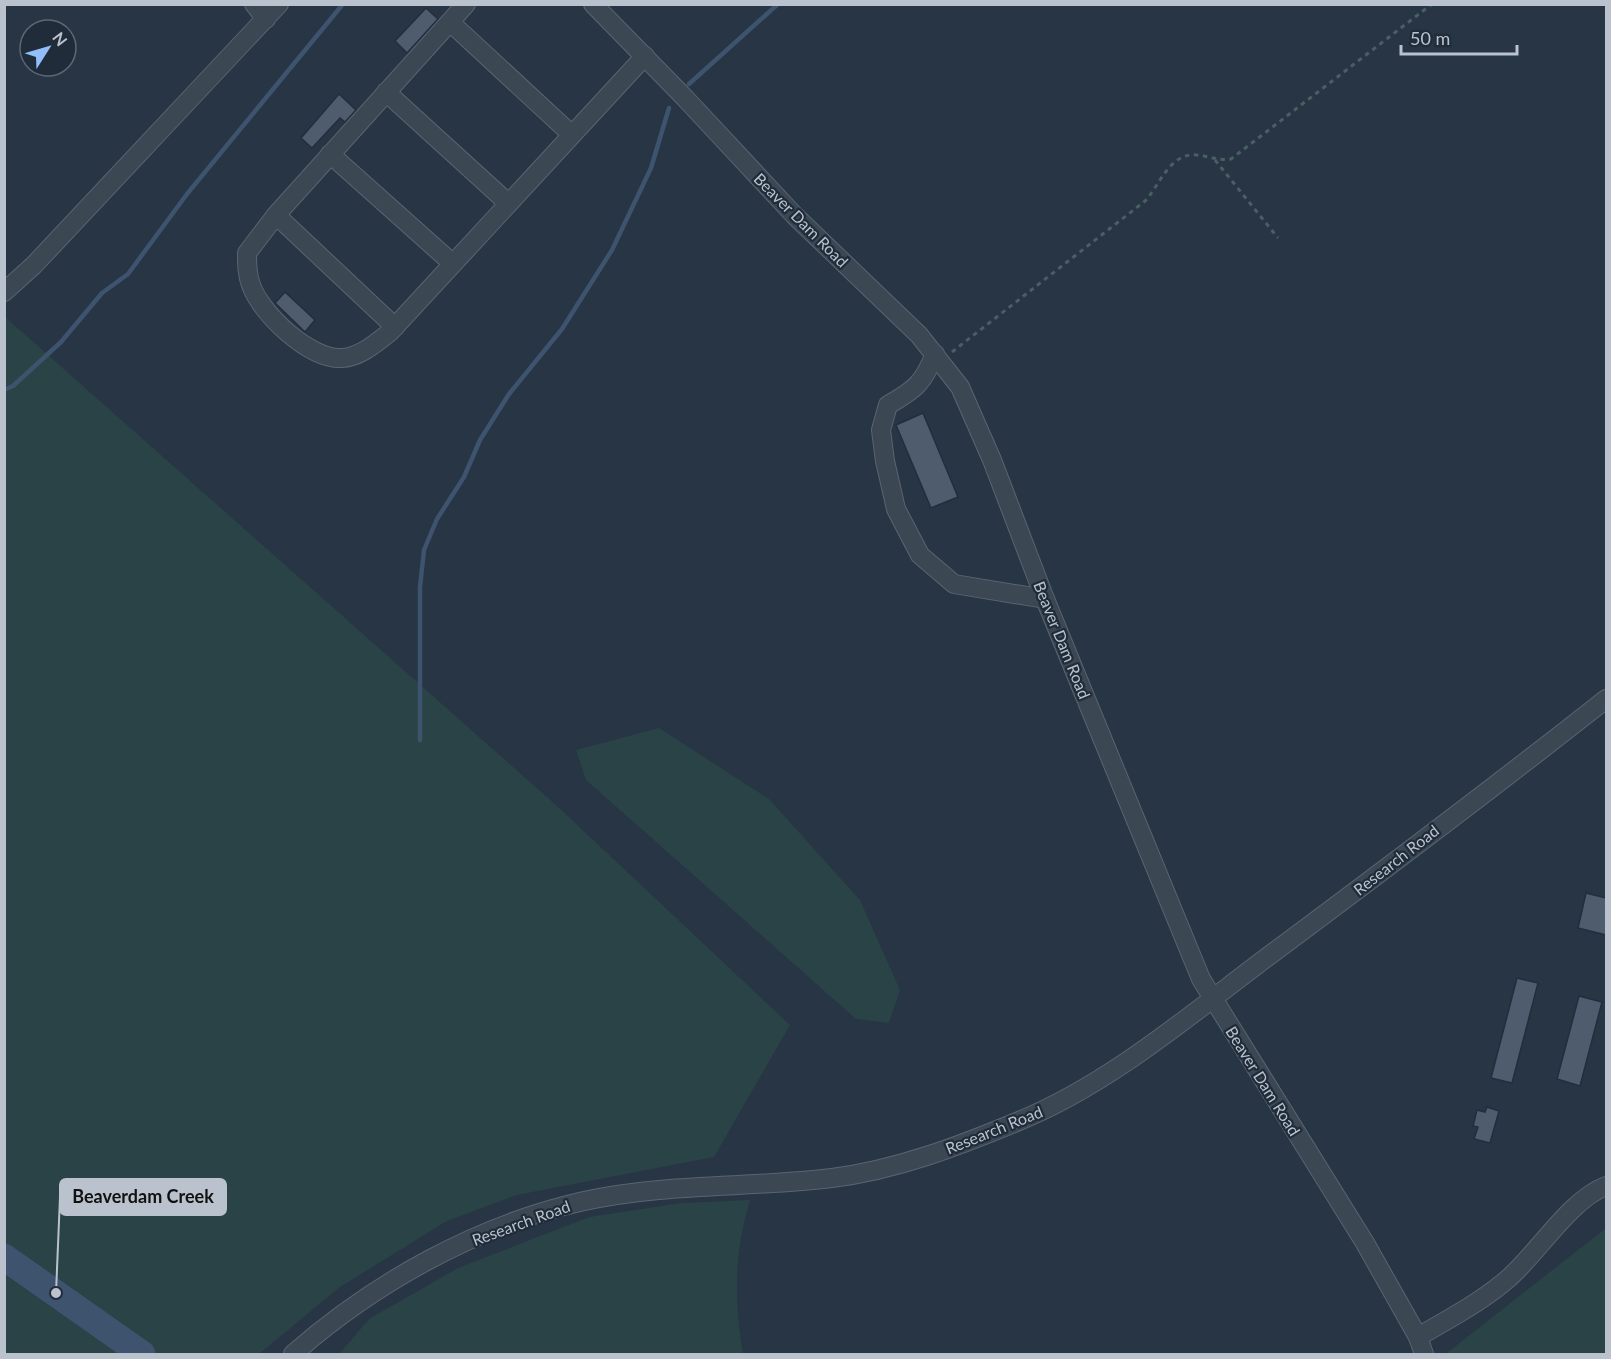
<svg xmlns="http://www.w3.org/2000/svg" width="1611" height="1359" font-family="Lato,sans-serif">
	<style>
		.green { fill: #294346 }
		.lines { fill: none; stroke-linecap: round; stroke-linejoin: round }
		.stream { stroke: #3d536e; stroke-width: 4.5 }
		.river { stroke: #3d536e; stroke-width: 27 }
		.building { fill: #4e5c6e; stroke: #222e3c; stroke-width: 1.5 }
		.minor-casing { stroke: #5a6571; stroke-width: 20 }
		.path { stroke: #486061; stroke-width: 3; stroke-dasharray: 4.5 4.5; stroke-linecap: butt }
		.minor { stroke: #3c4754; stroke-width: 18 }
		.labels { text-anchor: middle; stroke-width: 4.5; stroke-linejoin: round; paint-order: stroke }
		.street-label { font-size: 16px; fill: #bac2cd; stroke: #202c3a }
		.leader { fill: none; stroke: #bac2cd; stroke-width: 2 }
		.callout-dot { fill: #bac2cd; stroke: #202c3a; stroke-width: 2 }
		.callout { fill: #bac2cd; stroke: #bac2cd; stroke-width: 2 }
		.callout-label { font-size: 18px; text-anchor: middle; font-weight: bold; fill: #111 }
	</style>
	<rect width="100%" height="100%" fill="#273545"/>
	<g class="green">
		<path d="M4 316 556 805 790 1025 714 1157 517 1195 447 1221 340 1287 259 1354H5Z"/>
		<path d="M659 728 769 799 860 900 900 990 889 1023 856 1019 586 780 576 750Z"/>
		<path d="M750 1200C734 1254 734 1299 743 1354H339L369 1319 458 1268 589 1217 681 1203Z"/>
		<path d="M1606 1228V1354H1449L1448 1352Z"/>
	</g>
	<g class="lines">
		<g class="stream">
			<path d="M689 84 778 4"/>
			<path d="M4 390 13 386 61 342 102 293 128 274 187 194 343 4"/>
			<path d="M420 740V587L424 550 437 519 464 477 480 440 509 394 562 329 612 250 651 168 669 108"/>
		</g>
		<path class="river" d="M4 1257 142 1354"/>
	</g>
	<g class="building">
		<path d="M426 8 438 19 407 53 395 41Z"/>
		<path d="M339 94 356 110 345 122 340 118 312 148 301 138Z"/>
		<path d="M285 292 315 320 305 332 275 303Z"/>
		<path d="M923 413 958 497 931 508 896 425Z"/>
		<path d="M1586 893 1606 898V935L1578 928Z"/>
		<path d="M1517 978 1538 983 1512 1083 1491 1078Z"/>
		<path d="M1579 996 1602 1002 1580 1086 1557 1079Z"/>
		<path d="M1487 1107 1499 1111 1490 1143 1474 1139 1478 1127 1473 1126 1477 1110 1485 1112Z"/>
	</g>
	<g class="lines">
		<g class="minor-casing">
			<g id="minor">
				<path d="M254 4 266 19"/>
				<path d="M466 4 276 215 247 253C247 264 247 275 251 285 261 314 310 360 342 358 360 357 376 343 390 332L645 56"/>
				<path d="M593 4 685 98 795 216 919 335 960 387 992 460 1045 599 1201 979 1365 1243 1418 1337 1424 1354"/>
				<path d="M450 22 571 134"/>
				<path d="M386 92 508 203"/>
				<path d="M330 154 452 263"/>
				<path d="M276 215 395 327"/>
				<path d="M4 292 34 265 279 4"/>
				<path d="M935 354C923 383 916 389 888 405L881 430 885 461 896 509 920 555 954 584 1045 599"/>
				<path d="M1418 1337C1450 1318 1483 1301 1510 1277 1539 1251 1571 1199 1606 1186"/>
				<path d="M293 1354C374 1283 477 1225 584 1201 666 1183 749 1188 832 1178 896 1170 959 1146 1019 1121 1105 1086 1184 1020 1258 964 1375 877 1492 789 1606 699"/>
			</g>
		</g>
		<g class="path">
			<path d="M1215 160 1278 238"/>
			<path d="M952 352 1145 201C1160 185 1170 152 1197 155 1209 156 1218 161 1231 159L1432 4"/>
		</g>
		<use href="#minor" class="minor"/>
	</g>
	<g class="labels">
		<g class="street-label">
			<text transform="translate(801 220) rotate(45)" y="6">Beaver Dam Road</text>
			<text transform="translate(1062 640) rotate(68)" y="6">Beaver Dam Road</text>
			<text transform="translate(1396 860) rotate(-38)" y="6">Research Road</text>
			<text transform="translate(1263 1081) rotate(58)" y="6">Beaver Dam Road</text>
			<text transform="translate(994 1130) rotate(-22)" y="6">Research Road</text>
			<text transform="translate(521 1223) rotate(-20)" y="6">Research Road</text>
		</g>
	</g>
	<path class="leader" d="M56 1293L60 1197"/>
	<circle class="callout-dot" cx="56" cy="1293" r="6"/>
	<rect class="callout" x="60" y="1179" width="166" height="36" rx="6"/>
	<g class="callout-label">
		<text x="143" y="1203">Beaverdam Creek</text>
	</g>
	<rect width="1611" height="1359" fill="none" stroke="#bac2cd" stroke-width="12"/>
	<g transform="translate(48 48) rotate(53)"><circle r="28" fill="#202c3a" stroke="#5e6875" stroke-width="1.5"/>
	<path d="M0-4.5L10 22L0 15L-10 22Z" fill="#92befa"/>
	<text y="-9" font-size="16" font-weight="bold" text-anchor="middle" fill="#bac2cd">N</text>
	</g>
	<path d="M1401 45v9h116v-9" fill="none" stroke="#bac2cd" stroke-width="3"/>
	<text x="1410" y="45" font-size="18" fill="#bac2cd" stroke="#202c3a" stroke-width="4.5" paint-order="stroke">50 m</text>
</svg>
